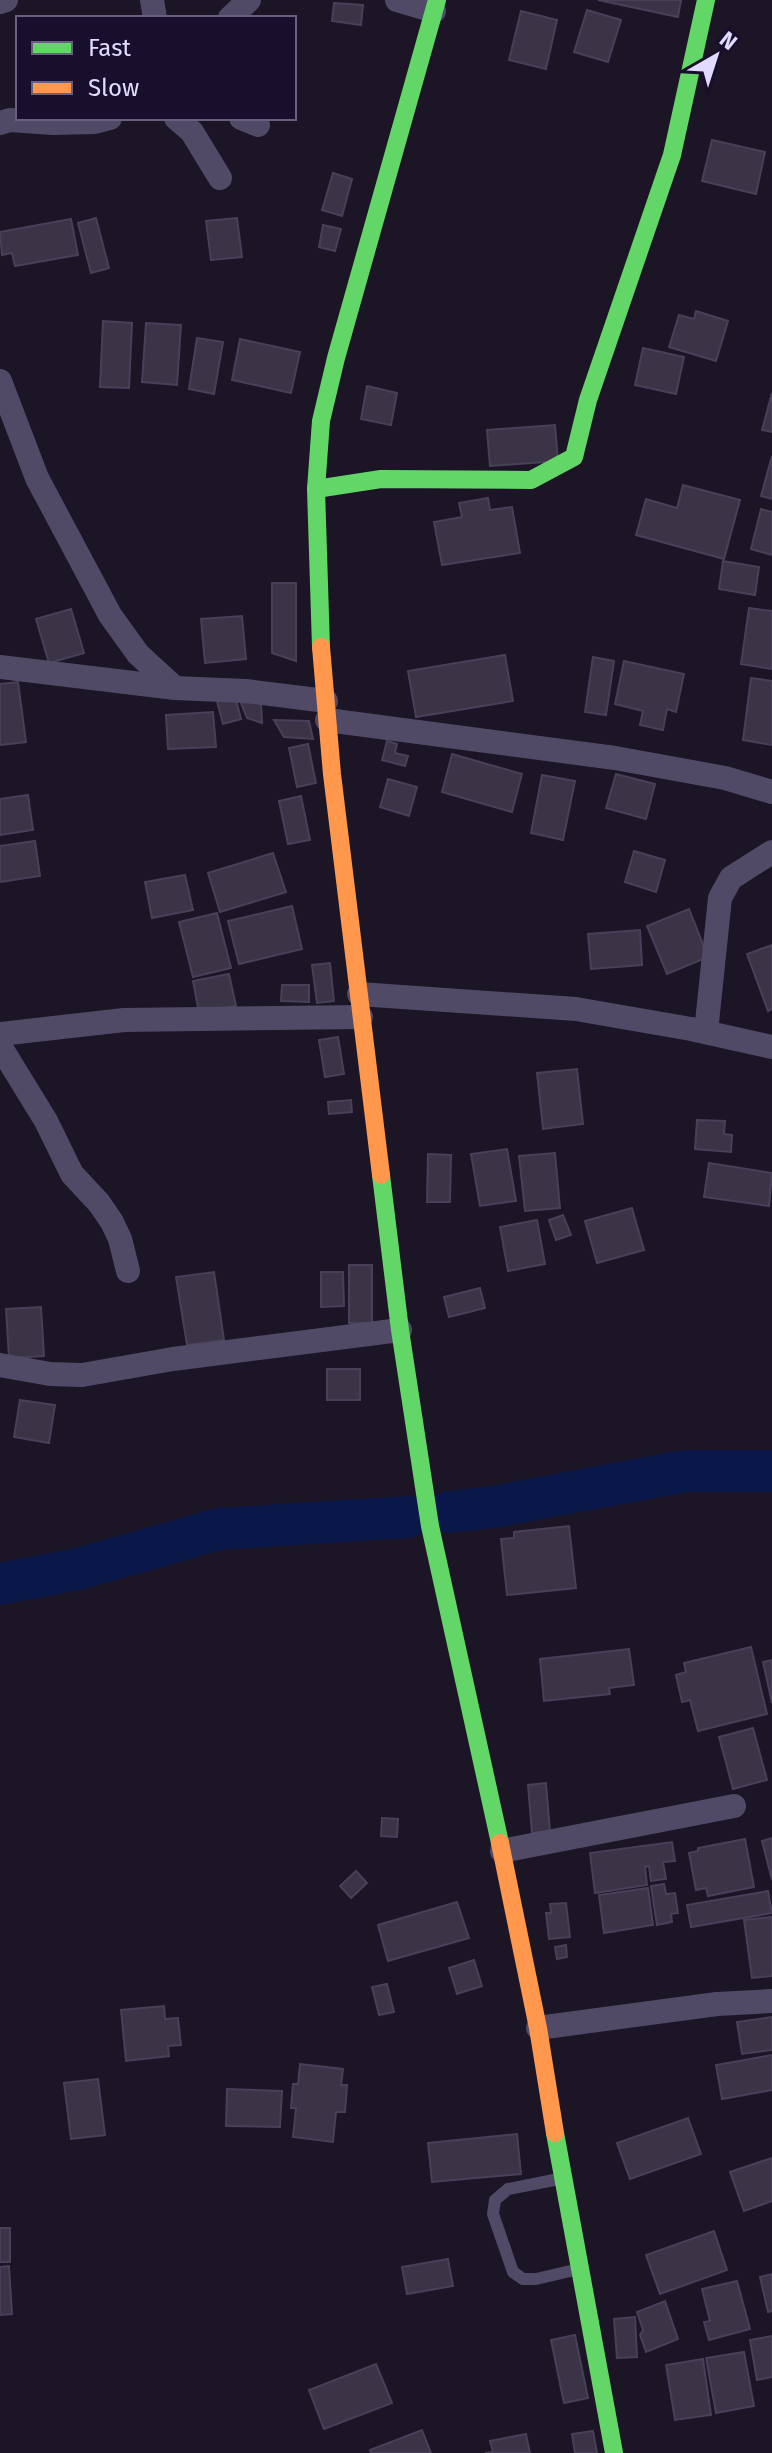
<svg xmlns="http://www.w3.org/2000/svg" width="772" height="2453" font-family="'Fira Sans',sans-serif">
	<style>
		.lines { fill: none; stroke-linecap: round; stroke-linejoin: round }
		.river { stroke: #091749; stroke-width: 42 }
		.building { fill: #3b3447; stroke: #484058; stroke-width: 2 }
		.lane { stroke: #504a67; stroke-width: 12 }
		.street { stroke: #504a67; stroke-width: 24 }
		.fast { stroke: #63d668; stroke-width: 18 }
		.slow { stroke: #ff974d; stroke-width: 18 }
	</style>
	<rect width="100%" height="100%" fill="#1b1526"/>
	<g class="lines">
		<g class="river">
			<path d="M449 1512 493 1507 685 1471H772"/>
			<path d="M0 1584 78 1569 219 1529 408 1517"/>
		</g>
	</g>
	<g class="building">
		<path d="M598 0H681L678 17Z"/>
		<path d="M334 3 363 5 361 25 332 21Z"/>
		<path d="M587 10 621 20 608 62 574 52Z"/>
		<path d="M521 11 557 20 546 69 509 60Z"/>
		<path d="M712 140 765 152 756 194 702 181Z"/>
		<path d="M333 173 352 179 342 216 322 210Z"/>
		<path d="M96 218 109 268 91 273 78 223Z"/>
		<path d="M237 218 242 257 211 260 206 221Z"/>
		<path d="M71 219 78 255 15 266 12 253 2 255 0 232Z"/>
		<path d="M323 225 341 229 335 251 319 247Z"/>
		<path d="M696 311 728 321 716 361 669 347 679 315 694 319Z"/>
		<path d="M103 321 132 323 129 388 100 387Z"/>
		<path d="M146 323 181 325 177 385 142 382Z"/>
		<path d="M197 338 223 342 214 394 189 389Z"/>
		<path d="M240 339 300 352 291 393 232 380Z"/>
		<path d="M643 348 684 357 676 394 635 385Z"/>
		<path d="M367 386 397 393 391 425 361 419Z"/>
		<path d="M772 393V432L762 430Z"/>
		<path d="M555 425 558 461 490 466 487 430Z"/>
		<path d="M772 456V499L761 496Z"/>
		<path d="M683 485 740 500 724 559 636 535 646 499 677 508Z"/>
		<path d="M488 498 490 510 512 507 520 553 442 565 434 522 462 517 459 503Z"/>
		<path d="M761 509 772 512V555L751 549Z"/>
		<path d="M723 561 759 567 755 595 719 589Z"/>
		<path d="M272 583H296V661L272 653Z"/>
		<path d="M749 608 772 611V669L741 664Z"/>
		<path d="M71 609 84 653 49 663 36 619Z"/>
		<path d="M242 616 246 659 205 663 201 619Z"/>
		<path d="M505 655 513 701 416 717 408 671Z"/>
		<path d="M593 657 614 661 606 715 585 712Z"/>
		<path d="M624 661 684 674 676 712 667 709 663 730 640 725 643 711 615 704Z"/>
		<path d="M751 678 772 681V745L743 740Z"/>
		<path d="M18 682 26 742 0 745V684Z"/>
		<path d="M235 696 241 719 223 724 217 701Z"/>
		<path d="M261 702 262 723 247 718 241 703Z"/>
		<path d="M213 712 216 747 168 749 166 715Z"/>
		<path d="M274 720 309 721 313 739 284 737Z"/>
		<path d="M387 741 397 744 395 753 408 756 405 766 382 760Z"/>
		<path d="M308 744 316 783 297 787 289 748Z"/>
		<path d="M452 754 522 774 512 812 442 792Z"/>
		<path d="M616 774 655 784 646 819 606 808Z"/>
		<path d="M542 775 575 781 563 840 531 833Z"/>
		<path d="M388 779 417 787 409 816 380 807Z"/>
		<path d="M28 795 33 830 0 835V799Z"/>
		<path d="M301 796 310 840 288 844 279 801Z"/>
		<path d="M35 841 40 876 0 882V846Z"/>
		<path d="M634 851 665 860 656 892 625 882Z"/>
		<path d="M273 853 286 892 220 912 208 873Z"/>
		<path d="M185 875 193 910 152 918 145 882Z"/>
		<path d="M292 906 302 949 239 964 228 921Z"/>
		<path d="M689 909 708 957 667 974 647 926Z"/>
		<path d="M217 913 231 968 193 977 179 922Z"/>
		<path d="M640 930 642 965 591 969 588 934Z"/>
		<path d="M772 945V1009L768 1011 747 954Z"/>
		<path d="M330 963 334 1001 317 1003 312 965Z"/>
		<path d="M229 974 236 1006 199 1013 193 981Z"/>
		<path d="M282 985H309V1002L281 1001Z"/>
		<path d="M338 1037 344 1074 325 1077 319 1040Z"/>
		<path d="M577 1069 583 1124 543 1129 537 1073Z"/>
		<path d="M351 1100 352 1112 329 1114 328 1102Z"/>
		<path d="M697 1120 725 1121 724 1134 732 1135 731 1152 695 1149Z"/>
		<path d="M507 1149 516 1201 480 1206 471 1154Z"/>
		<path d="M555 1153 560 1208 525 1211 519 1156Z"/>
		<path d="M428 1154 451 1155 450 1202H427Z"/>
		<path d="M709 1163 772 1173 769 1206 704 1197Z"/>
		<path d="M632 1208 644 1250 597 1263 585 1221Z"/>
		<path d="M563 1215 571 1235 556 1240 549 1220Z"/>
		<path d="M537 1220 545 1264 508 1271 500 1227Z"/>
		<rect x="349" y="1265" width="23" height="58"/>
		<path d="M214 1272 224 1340 187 1345 176 1277Z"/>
		<path d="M321 1272H343L344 1306 321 1307Z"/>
		<path d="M480 1288 485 1308 449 1317 444 1297Z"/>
		<path d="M41 1307 44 1356 9 1358 6 1309Z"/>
		<rect x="327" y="1369" width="33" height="31"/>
		<path d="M20 1400 55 1405 49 1443 14 1437Z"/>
		<path d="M569 1526 576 1588 507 1595 501 1539 514 1538V1532Z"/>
		<path d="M751 1647 767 1714 698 1731 690 1700 682 1702 676 1675 686 1672 684 1663Z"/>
		<path d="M629 1649 634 1685 609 1688 610 1694 544 1701 540 1659Z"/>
		<path d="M772 1660V1703L763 1662Z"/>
		<path d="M753 1728 767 1780 733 1789 719 1737Z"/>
		<path d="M546 1783 550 1831 532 1833 528 1785Z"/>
		<path d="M382 1818 398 1819 397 1837 381 1836Z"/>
		<path d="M772 1838V1880L762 1841Z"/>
		<path d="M745 1839 754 1887 708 1896 706 1888 696 1890 689 1853 698 1851V1848Z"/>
		<path d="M672 1842 675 1861 663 1862 666 1879 651 1881 649 1866 645 1867 647 1885 595 1893 590 1853Z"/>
		<path d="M356 1871 367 1883 351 1898 340 1886Z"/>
		<path d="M664 1884 666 1894 675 1893 678 1913 671 1914 672 1922 657 1925 651 1886Z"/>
		<path d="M648 1888 653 1925 604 1933 599 1895Z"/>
		<path d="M768 1891 772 1913 691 1927 687 1905Z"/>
		<path d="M457 1902 469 1938 388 1961 378 1925Z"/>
		<path d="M566 1903 570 1937 549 1939 546 1913H551L550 1904Z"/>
		<path d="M772 1917V1976L752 1978 744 1920Z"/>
		<path d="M566 1945 567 1957 557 1959 555 1947Z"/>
		<path d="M474 1960 482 1986 457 1994 449 1968Z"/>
		<path d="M387 1984 394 2012 379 2015 372 1987Z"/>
		<path d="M164 2006 165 2019 178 2018 181 2045 168 2046 169 2056 126 2061 121 2010Z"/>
		<path d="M772 2017V2050L742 2054 737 2022Z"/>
		<path d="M772 2055V2090L722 2099 716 2065Z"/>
		<path d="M300 2064 343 2069 341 2085H347L345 2112H336L333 2142 293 2137 296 2108H291L293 2084H298Z"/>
		<path d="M98 2079 105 2135 71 2139 64 2083Z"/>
		<path d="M227 2089 282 2091 280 2127 226 2126Z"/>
		<path d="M688 2118 701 2154 630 2179 617 2143Z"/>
		<path d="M517 2134 521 2174 432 2182 428 2143Z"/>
		<path d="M772 2158V2201L744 2211 730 2172Z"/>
		<rect x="0" y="2228" width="10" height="34"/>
		<path d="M714 2231 727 2270 660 2294 646 2255Z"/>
		<path d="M448 2259 453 2286 407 2294 402 2267Z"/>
		<path d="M9 2266 12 2314 0 2315V2267Z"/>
		<path d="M772 2274V2311L768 2312 760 2277Z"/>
		<path d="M737 2281 750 2329 709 2340 704 2322 710 2321 702 2289Z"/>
		<path d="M665 2301 678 2339 646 2352 640 2335 643 2330 637 2312Z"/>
		<path d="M635 2317 637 2357 617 2358 614 2319Z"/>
		<path d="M575 2335 588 2398 564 2403 551 2340Z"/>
		<path d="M772 2336V2377L757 2380 750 2340Z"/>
		<path d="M744 2352 754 2406 716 2413 706 2358Z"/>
		<path d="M703 2359 711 2415 675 2420 666 2365Z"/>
		<path d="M376 2364 392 2403 324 2429 309 2390Z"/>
		<path d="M422 2430 431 2453H371L370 2450Z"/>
		<path d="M593 2431 597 2453H575L572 2434Z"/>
		<path d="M526 2434 530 2453H485L493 2452 490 2441Z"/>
	</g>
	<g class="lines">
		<path class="lane" d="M559 2179 508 2189 495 2200 493 2214 513 2272 523 2279H536L579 2269"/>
		<g class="street">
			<path d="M152 0 155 18"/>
			<path d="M397 0 434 11"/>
			<path d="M0 2 6 0"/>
			<path d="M230 18 249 0"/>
			<path d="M176 118 192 132 220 178"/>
			<path d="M241 118 258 125"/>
			<path d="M0 123 10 120 53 123 95 122 110 118"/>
			<path d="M0 381 37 478 110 615 138 654 175 688"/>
			<path d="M0 667 175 688 246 691 326 701"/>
			<path d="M327 720 615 758 725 778 772 792"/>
			<path d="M359 994 576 1009 691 1029 772 1047"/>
			<path d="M706 1032 720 898 731 878 772 852"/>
			<path d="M0 1034 124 1020 361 1017"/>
			<path d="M0 1046 46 1121 72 1174 99 1203 112 1222 120 1239 128 1271"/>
			<path d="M0 1365 50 1374 82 1375 173 1359 400 1330"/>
			<path d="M502 1851 734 1806"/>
			<path d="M538 2028 717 2004 772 2001"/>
		</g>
		<g class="fast">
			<path d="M316 489 381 479 531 480 574 457 588 400 672 155 706 0"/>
			<path d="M321 647 316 489 321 421 336 358 437 0"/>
			<path d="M381 1175 400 1330 430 1526 500 1843"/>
			<path d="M555 2133 614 2453"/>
		</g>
		<g class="slow">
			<path d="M321 647 332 774 381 1175"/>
			<path d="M500 1843 538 2028 555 2133"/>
		</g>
	</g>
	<rect x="16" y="16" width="280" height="104" fill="#180f2c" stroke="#696080" stroke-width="2"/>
	<rect x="32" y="42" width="40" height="12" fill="#63d668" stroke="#696080" stroke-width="2"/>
	<text x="88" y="56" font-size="24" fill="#e3daff">Fast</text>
	<rect x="32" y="82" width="40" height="12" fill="#ff974d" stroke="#696080" stroke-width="2"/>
	<text x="88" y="96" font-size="24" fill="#e3daff">Slow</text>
	<g transform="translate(716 56) rotate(39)" stroke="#180f2c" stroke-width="6" paint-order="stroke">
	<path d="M0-6L14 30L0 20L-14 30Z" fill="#e3daff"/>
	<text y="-12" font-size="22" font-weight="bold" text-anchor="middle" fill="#e3daff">N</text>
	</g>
</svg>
